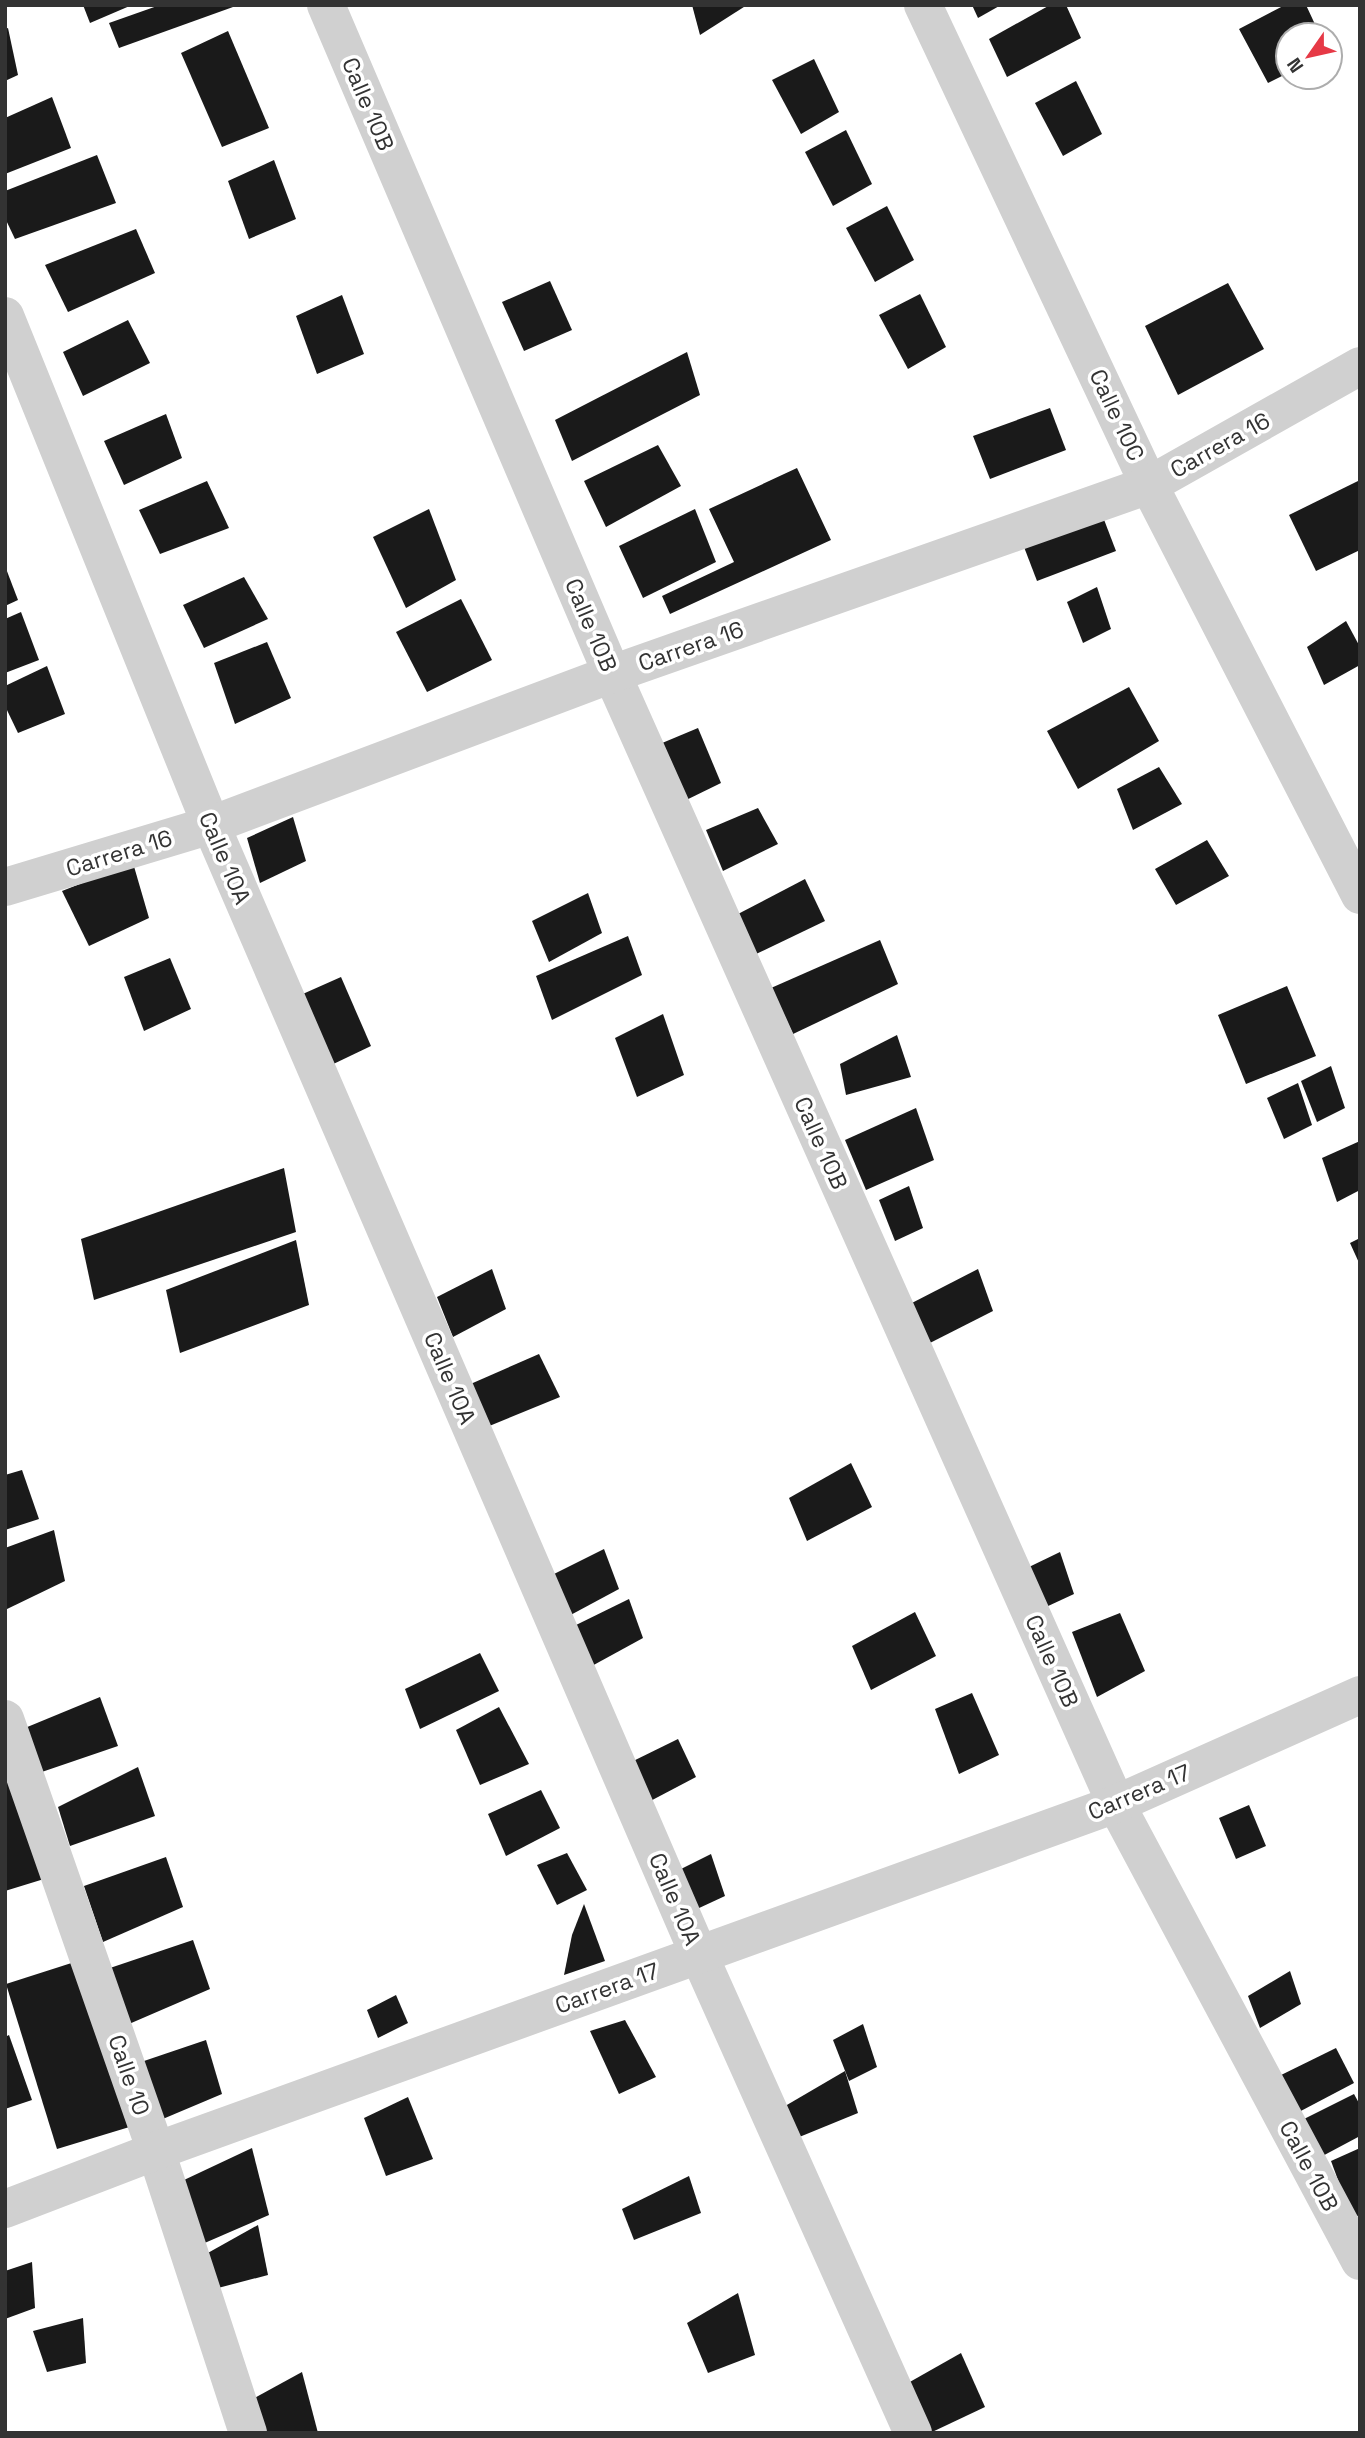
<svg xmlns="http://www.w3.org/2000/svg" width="1365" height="2438" font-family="'Space Grotesk',sans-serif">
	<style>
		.building { fill: #1a1a1a }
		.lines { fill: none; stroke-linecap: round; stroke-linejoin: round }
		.minor { stroke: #d0d0d0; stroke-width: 38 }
		.labels { text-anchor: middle; stroke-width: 7; stroke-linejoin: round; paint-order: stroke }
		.street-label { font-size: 23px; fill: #333; stroke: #fff }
	</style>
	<rect width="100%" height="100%" fill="#fff"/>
	<g class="building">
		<path d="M83 5H132L90 23Z"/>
		<path d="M160 5H232L233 7 119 48 109 23Z"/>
		<path d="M692 5H747L700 35Z"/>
		<path d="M972 5H1001L978 18Z"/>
		<path d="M1050 5H1066L1081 38 1007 77 989 39Z"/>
		<path d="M1285 5H1306L1320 35H1288V73L1268 83 1239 29Z"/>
		<path d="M8 28 18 75 5 81V29Z"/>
		<path d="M228 31 269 128 222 147 181 53Z"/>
		<path d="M814 59 839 112 801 134 772 80Z"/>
		<path d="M1076 81 1102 134 1063 156 1035 103Z"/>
		<path d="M52 97 71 148 5 174V118Z"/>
		<path d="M846 130 872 184 833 206 805 152Z"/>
		<path d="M97 155 116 203 15 239 5 218V191Z"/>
		<path d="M274 160 296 219 249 239 228 181Z"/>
		<path d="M887 206 914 260 875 282 846 228Z"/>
		<path d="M136 229 155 273 68 312 45 265Z"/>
		<path d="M550 281 572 330 524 351 502 302Z"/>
		<path d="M1228 283 1264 349 1178 395 1145 326Z"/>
		<path d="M920 294 946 347 908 369 879 315Z"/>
		<path d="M342 295 364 354 317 374 296 316Z"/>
		<path d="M128 320 150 363 83 396 63 352Z"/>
		<path d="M687 352 700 395 572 461 555 420Z"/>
		<path d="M1050 408 1066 450 990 479 973 436Z"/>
		<path d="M166 414 182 458 124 485 104 441Z"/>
		<path d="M658 445 681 486 606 527 584 481Z"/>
		<path d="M797 468 831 540 670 614 662 596 734 562 709 509Z"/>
		<path d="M1360 480V550L1316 571 1289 515Z"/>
		<path d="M207 481 229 528 160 554 139 510Z"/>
		<path d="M429 509 456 580 406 608 373 537Z"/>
		<path d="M695 509 716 562 643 598 619 546Z"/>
		<path d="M1103 517 1116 551 1037 581 1024 547Z"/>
		<path d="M5 566 18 600 5 606Z"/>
		<path d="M244 577 268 619 204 648 183 605Z"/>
		<path d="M1097 587 1111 629 1083 643 1067 602Z"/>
		<path d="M461 599 492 660 427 692 396 632Z"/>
		<path d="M21 612 39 660 5 673V619Z"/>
		<path d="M1346 621 1360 647V665L1324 685 1307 647Z"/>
		<path d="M267 642 291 698 235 724 214 663Z"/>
		<path d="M47 666 65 714 18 733 5 706V686Z"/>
		<path d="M1129 687 1159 741 1078 789 1047 731Z"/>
		<path d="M698 728 721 783 676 805 655 746Z"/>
		<path d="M1159 767 1182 804 1133 830 1117 789Z"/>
		<path d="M758 808 778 844 723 871 706 830Z"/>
		<path d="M293 817 306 861 260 883 247 838Z"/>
		<path d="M1207 840 1229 876 1176 905 1155 869Z"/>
		<path d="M133 863 149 918 89 946 62 891Z"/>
		<path d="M805 879 825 921 754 955 738 914Z"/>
		<path d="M588 893 602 933 549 962 532 921Z"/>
		<path d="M628 936 642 975 552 1020 536 976Z"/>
		<path d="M880 940 898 984 793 1034 771 988Z"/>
		<path d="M170 958 191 1009 144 1031 124 977Z"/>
		<path d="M341 977 371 1046 325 1068 296 997Z"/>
		<path d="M1287 986 1316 1056 1246 1084 1218 1015Z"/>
		<path d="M663 1014 684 1075 637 1097 615 1038Z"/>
		<path d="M897 1035 911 1077 846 1095 840 1064Z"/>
		<path d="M1331 1066 1345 1108 1317 1122 1301 1081Z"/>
		<path d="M1298 1083 1312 1125 1284 1139 1267 1098Z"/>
		<path d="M916 1108 934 1160 866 1190 845 1140Z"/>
		<path d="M1360 1141V1190L1337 1202 1322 1158Z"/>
		<path d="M284 1168 296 1232 94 1300 81 1239Z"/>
		<path d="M909 1186 923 1228 895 1241 879 1200Z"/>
		<path d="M1360 1238V1265L1350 1243Z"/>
		<path d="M296 1240 309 1305 180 1353 166 1290Z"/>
		<path d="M492 1269 506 1309 453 1337 437 1297Z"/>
		<path d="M978 1269 993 1311 924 1346 908 1305Z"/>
		<path d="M539 1354 560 1397 482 1429 466 1386Z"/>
		<path d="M851 1463 872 1507 807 1541 789 1498Z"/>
		<path d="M22 1470 39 1519 5 1530V1475Z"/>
		<path d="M54 1530 65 1581 5 1610V1548Z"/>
		<path d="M604 1549 619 1589 565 1618 548 1577Z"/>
		<path d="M1060 1552 1074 1594 1046 1607 1029 1567Z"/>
		<path d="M629 1599 643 1638 590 1667 574 1626Z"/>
		<path d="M915 1612 936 1656 871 1690 852 1646Z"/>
		<path d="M1120 1613 1145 1671 1097 1697 1072 1632Z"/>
		<path d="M480 1653 499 1691 420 1729 405 1689Z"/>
		<path d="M972 1693 999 1755 959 1774 935 1709Z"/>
		<path d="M100 1697 118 1746 33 1775 20 1730Z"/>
		<path d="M499 1707 529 1764 480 1785 456 1730Z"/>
		<path d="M678 1739 696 1777 639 1807 623 1766Z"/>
		<path d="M138 1767 155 1816 70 1846 58 1807Z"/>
		<path d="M5 1771 44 1879 5 1891Z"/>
		<path d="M541 1790 560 1828 506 1856 488 1814Z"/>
		<path d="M1249 1805 1266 1846 1236 1859 1219 1818Z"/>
		<path d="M567 1853 587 1890 557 1905 537 1865Z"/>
		<path d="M711 1854 725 1896 697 1909 681 1869Z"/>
		<path d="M166 1857 183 1907 103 1942 84 1886Z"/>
		<path d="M584 1904 605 1961 564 1975 572 1935Z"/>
		<path d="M193 1940 210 1989 129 2024 110 1968Z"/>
		<path d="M84 1959 136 2125 57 2149 6 1984Z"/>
		<path d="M1290 1971 1301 2004 1260 2028 1248 1996Z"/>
		<path d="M396 1995 408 2023 378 2038 367 2010Z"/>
		<path d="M625 2020 656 2077 619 2094 590 2031Z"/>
		<path d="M863 2024 877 2067 849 2081 833 2040Z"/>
		<path d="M9 2035 32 2100 5 2109V2037Z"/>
		<path d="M206 2040 222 2094 158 2121 141 2062Z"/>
		<path d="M1336 2048 1354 2083 1297 2113 1275 2078Z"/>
		<path d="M845 2071 858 2113 792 2140 780 2109Z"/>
		<path d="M1354 2094 1360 2105V2136L1315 2160 1294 2124Z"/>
		<path d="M408 2097 433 2159 386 2176 364 2118Z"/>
		<path d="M252 2148 269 2215 200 2245 184 2180Z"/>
		<path d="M1360 2148V2215L1352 2218 1331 2161Z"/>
		<path d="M689 2176 701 2213 634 2240 622 2209Z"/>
		<path d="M258 2225 268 2275 218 2288 206 2254Z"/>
		<path d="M32 2262 35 2308 5 2319V2271Z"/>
		<path d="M738 2293 755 2355 708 2373 687 2323Z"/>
		<path d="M83 2318 86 2363 47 2372 33 2331Z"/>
		<path d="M961 2353 985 2407 930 2433 908 2383Z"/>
		<path d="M302 2372 318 2433H264L249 2401Z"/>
	</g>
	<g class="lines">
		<g class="minor">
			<path d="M326 5 612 674 1116 1804 1360 2261"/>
			<path d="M923 5 1149 485 1360 895"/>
			<path d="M5 316 211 825 699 1955 913 2433"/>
			<path d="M5 887 211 825 612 674 1149 485 1360 366"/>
			<path d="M5 1719 156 2151 248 2433"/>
			<path d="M5 2209 156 2151 1116 1804 1360 1695"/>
		</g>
	</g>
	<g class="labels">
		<g class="street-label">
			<text transform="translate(368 104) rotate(67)" y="8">Calle 10B</text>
			<text transform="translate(1117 415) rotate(65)" y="8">Calle 10C</text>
			<text transform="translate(1220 445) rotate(-29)" y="8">Carrera 16</text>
			<text transform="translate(591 625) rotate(67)" y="8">Calle 10B</text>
			<text transform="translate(691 646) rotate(-19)" y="8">Carrera 16</text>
			<text transform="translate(119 853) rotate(-17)" y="8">Carrera 16</text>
			<text transform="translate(225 858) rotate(67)" y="8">Calle 10A</text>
			<text transform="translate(821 1143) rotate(66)" y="8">Calle 10B</text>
			<text transform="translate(450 1378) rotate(67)" y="8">Calle 10A</text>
			<text transform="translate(1052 1661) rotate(66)" y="8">Calle 10B</text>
			<text transform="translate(1139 1792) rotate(-23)" y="8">Carrera 17</text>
			<text transform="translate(675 1899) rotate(67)" y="8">Calle 10A</text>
			<text transform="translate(607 1988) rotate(-20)" y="8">Carrera 17</text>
			<text transform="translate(129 2075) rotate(71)" y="8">Calle 10</text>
			<text transform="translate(1309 2166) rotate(62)" y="8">Calle 10B</text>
		</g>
	</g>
	<rect width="1365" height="2438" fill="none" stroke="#333333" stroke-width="14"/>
	<g transform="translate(1309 56) rotate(236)"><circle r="33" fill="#ffffff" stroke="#adadad" stroke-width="2"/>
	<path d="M0-5L12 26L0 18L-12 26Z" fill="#e63946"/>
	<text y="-10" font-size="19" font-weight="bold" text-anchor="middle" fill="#333333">N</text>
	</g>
</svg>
